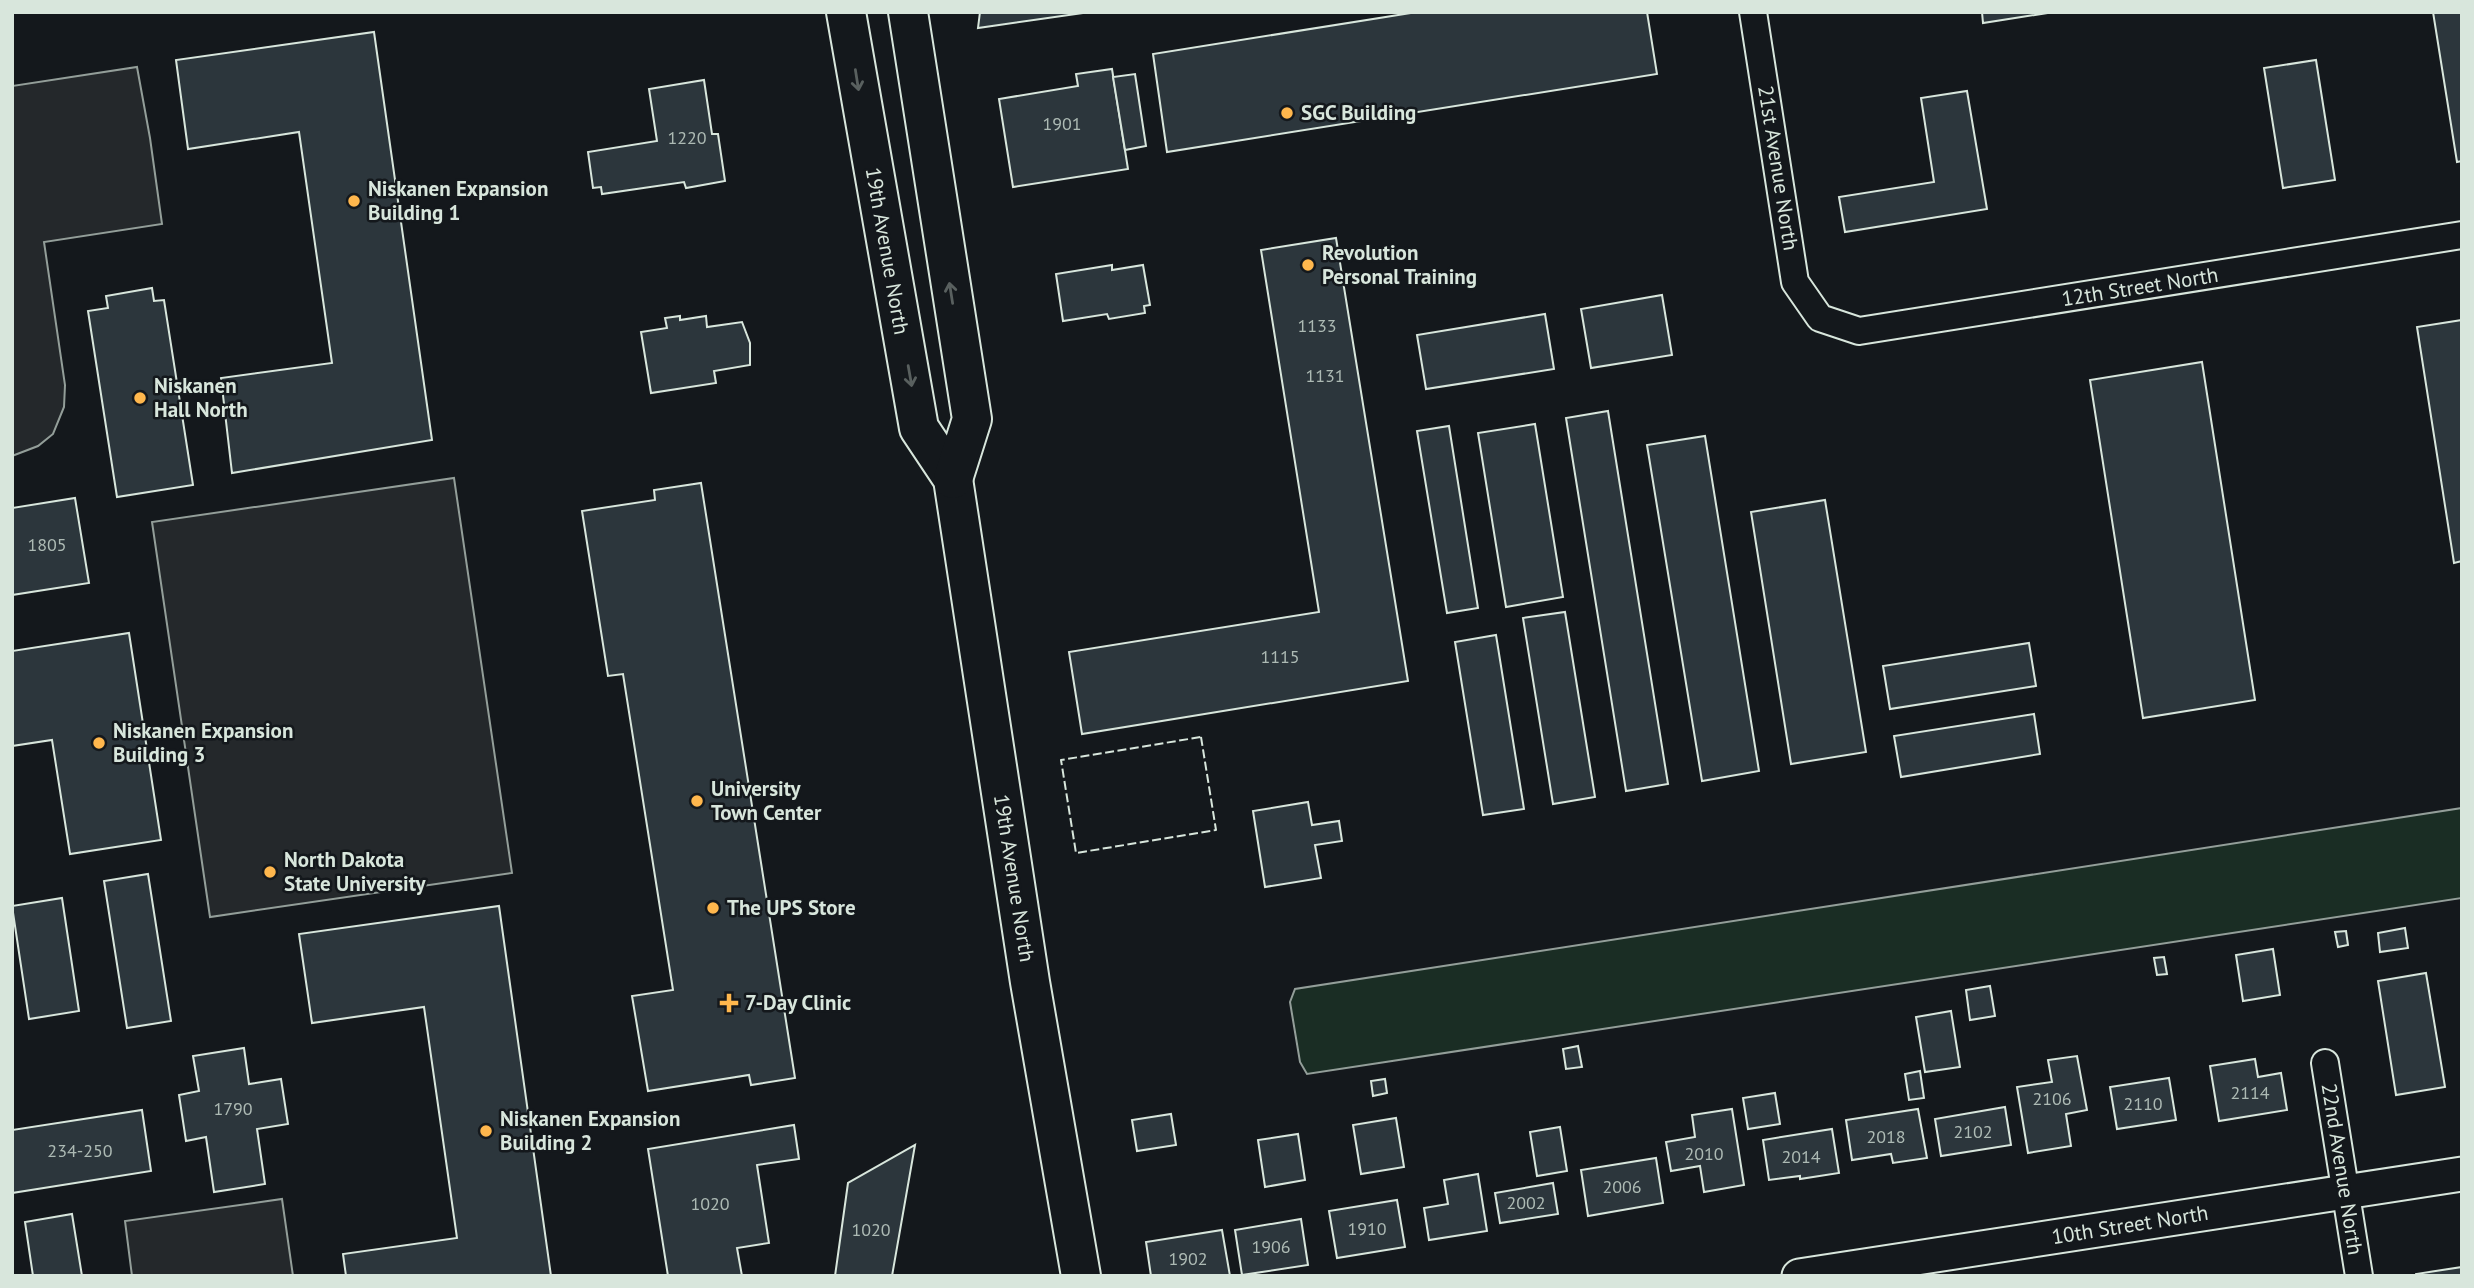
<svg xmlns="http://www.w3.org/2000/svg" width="2474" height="1288" font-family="'PT Sans',sans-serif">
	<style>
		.green { fill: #1a2d24; stroke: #939e99; stroke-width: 2 }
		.parking { fill: #24282b; stroke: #939e99; stroke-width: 2 }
		.building { fill: #2c363c; stroke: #d8e6dc; stroke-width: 2 }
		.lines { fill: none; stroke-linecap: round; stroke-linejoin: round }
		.minor-casing { stroke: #d8e6dc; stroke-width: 30 }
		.tertiary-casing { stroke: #d8e6dc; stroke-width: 37 }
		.primary-casing { stroke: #d8e6dc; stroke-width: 42 }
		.minor { stroke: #14181c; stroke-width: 26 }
		.tertiary { stroke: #14181c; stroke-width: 33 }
		.primary { stroke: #14181c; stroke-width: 38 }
		.fence { stroke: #d8e6dc; stroke-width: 2; stroke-dasharray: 9 3.5; stroke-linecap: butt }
		.oneway { stroke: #59605f }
		.poi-dot { fill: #ffb74d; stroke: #14181c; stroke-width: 2.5 }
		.labels { text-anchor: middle; stroke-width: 5; stroke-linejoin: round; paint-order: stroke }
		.number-label { font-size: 18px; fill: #adbab4 }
		.poi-label { font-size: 21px; font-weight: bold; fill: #d8e6dc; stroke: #14181c; text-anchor: start }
		.street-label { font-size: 21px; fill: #d8e6dc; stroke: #14181c }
	</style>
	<rect width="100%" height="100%" fill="#14181c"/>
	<path class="green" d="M2462 808V898L1307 1074 1300 1062 1290 1002 1295 989Z"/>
	<g class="parking">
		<path d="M137 67 150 138 162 224 44 242 65 385 64 407 53 434 38 446 12 456V86Z"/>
		<path d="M454 478 512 873 210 917 152 522Z"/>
		<path d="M282 1199 293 1276H132L125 1221Z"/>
	</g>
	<g class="building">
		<path d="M980 12H1090L978 28Z"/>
		<path d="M1417 12H1647L1657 74 1167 152 1153 54Z"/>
		<path d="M1982 12H2054L1983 23Z"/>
		<path d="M2433 12H2462V161L2457 162Z"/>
		<path d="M374 32 432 440 232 473 221 378 332 363 299 132 188 149 176 60Z"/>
		<path d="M2316 60 2335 180 2283 188 2264 68Z"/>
		<path d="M1112 69 1128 169 1013 187 999 99 1078 86 1076 74Z"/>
		<path d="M1135 74 1146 146 1125 150 1113 77Z"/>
		<path d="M704 80 712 134H718L725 181 686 188 684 182 602 194 601 187 593 188 588 152 657 141 649 89Z"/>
		<path d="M1967 91 1987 209 1845 232 1839 197 1934 182 1921 98Z"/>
		<path d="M1336 238 1408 681 1082 734 1069 652 1319 612 1261 250Z"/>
		<path d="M1112 265V270L1143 265 1150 305 1144 306 1145 313 1109 319 1107 314 1063 321 1056 274Z"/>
		<path d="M152 288 154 301 164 300 193 485 117 497 88 311 108 308 106 296Z"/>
		<path d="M1662 295 1672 355 1591 368 1581 309Z"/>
		<path d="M1545 314 1554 369 1426 389 1417 335Z"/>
		<path d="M680 316V320L706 316 707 327 742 322 750 343V365L714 371 716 383 651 393 641 332 667 328 665 318Z"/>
		<path d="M2462 320V561L2454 563 2417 327Z"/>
		<path d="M2202 362 2255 700 2143 718 2090 380Z"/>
		<path d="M1608 411 1668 784 1626 791 1566 418Z"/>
		<path d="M1535 424 1563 597 1506 607 1478 433Z"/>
		<path d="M1449 426 1478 608 1447 613 1417 431Z"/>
		<path d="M1705 436 1759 771 1702 781 1647 445Z"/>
		<path d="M701 483 795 1078 751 1085 749 1075 648 1091 632 996 673 990 623 674 608 676 582 511 655 500 654 490Z"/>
		<path d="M75 498 89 583 12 595V508Z"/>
		<path d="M1825 500 1866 752 1791 764 1751 512Z"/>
		<path d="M1565 612 1595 797 1553 804 1523 618Z"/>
		<path d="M129 633 161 840 70 854 52 740 12 746V651Z"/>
		<path d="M1496 635 1524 809 1483 815 1455 642Z"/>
		<path d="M2029 643 2036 686 1890 709 1883 666Z"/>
		<path d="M2034 714 2040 754 1901 777 1894 736Z"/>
		<path d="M1308 802 1312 825 1339 821 1342 841 1315 845 1321 878 1265 887 1253 811Z"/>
		<path d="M148 874 171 1021 127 1028 104 881Z"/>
		<path d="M62 898 79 1011 29 1019 12 906Z"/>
		<path d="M499 906 551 1276H346L343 1254 457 1238 424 1007 312 1023 299 934Z"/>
		<path d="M2405 928 2408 948 2380 952 2378 933Z"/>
		<path d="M2346 931 2348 945 2338 947 2335 932Z"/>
		<path d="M2273 949 2280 995 2243 1001 2236 955Z"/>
		<path d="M2164 957 2167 974 2157 975 2154 958Z"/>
		<path d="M2426 973 2445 1087 2396 1095 2378 981Z"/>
		<path d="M1990 986 1995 1016 1970 1020 1966 990Z"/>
		<path d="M1951 1011 1960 1067 1925 1072 1916 1017Z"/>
		<path d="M1578 1046 1582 1067 1566 1069 1563 1049Z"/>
		<path d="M244 1048 249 1084 281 1079 288 1124 257 1129 265 1184 214 1192 206 1137 186 1141 179 1095 199 1091 193 1056Z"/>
		<path d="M2077 1056 2087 1110 2066 1114 2071 1146 2028 1153 2017 1087 2052 1082 2048 1060Z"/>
		<path d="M2255 1059 2258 1077 2281 1073 2287 1110 2219 1121 2210 1066Z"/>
		<path d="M1920 1071 1924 1098 1909 1100 1905 1074Z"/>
		<path d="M2169 1078 2176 1120 2117 1129 2110 1087Z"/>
		<path d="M1385 1079 1387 1093 1373 1096 1371 1081Z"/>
		<path d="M1775 1093 1780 1124 1748 1129 1743 1098Z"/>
		<path d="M2005 1107 2011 1145 1941 1156 1935 1119Z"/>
		<path d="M1732 1109 1744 1185 1704 1192 1700 1166 1671 1171 1666 1142 1695 1137 1692 1115Z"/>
		<path d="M1918 1109 1927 1158 1893 1163 1891 1154 1852 1160 1846 1120Z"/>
		<path d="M142 1110 151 1171 12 1193V1130Z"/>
		<path d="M1171 1114 1176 1145 1137 1151 1132 1120Z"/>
		<path d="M1396 1118 1404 1167 1361 1174 1353 1125Z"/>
		<path d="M794 1125 799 1159 757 1165 769 1243 737 1248 742 1276H668L648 1149Z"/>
		<path d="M1560 1127 1567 1171 1537 1176 1530 1132Z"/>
		<path d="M1832 1129 1839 1173 1800 1179V1176L1769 1180 1763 1140Z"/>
		<path d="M1298 1134 1305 1180 1265 1187 1258 1140Z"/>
		<path d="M915 1145 892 1276H835L848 1183Z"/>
		<path d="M1656 1158 1663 1203 1588 1216 1581 1170Z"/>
		<path d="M1478 1174 1487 1231 1429 1240 1424 1208 1448 1204 1444 1180Z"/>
		<path d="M1553 1183 1558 1214 1500 1223 1495 1193Z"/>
		<path d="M1397 1200 1405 1247 1337 1258 1329 1211Z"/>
		<path d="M72 1214 82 1276H33L25 1222Z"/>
		<path d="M1301 1219 1308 1265 1242 1275 1235 1230Z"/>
		<path d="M1222 1230 1230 1276H1151L1146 1242Z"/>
		<path d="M2462 1267V1276H2416V1274Z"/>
	</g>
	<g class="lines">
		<g class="minor-casing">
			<g id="minor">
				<path d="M1753 12 1795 282 1820 318 1859 331 2462 235"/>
				<path d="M2325 1063 2359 1276"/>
			</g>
		</g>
		<g class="tertiary-casing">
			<path id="tertiary" d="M1799 1276 2462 1174"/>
		</g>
		<g class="primary-casing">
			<g id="primary">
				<path d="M846 12 919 428 953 479 1030 982 1081 1276"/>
				<path d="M908 12 972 419 953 479"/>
			</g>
		</g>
		<use href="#minor" class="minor"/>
		<use href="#tertiary" class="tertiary"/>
		<use href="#primary" class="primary"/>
		<path class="fence" d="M1201 737 1216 830 1076 853 1061 760Z"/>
	</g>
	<defs><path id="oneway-shaft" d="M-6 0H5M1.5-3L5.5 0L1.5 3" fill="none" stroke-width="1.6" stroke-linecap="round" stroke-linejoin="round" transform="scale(1.75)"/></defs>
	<g class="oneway">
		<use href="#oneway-shaft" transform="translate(857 80) rotate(81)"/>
		<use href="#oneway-shaft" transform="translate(951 293) rotate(-99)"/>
		<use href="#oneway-shaft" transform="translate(910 376) rotate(80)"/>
	</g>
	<g class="poi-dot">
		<circle cx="1287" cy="113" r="7"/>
		<circle cx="354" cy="201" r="7"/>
		<circle cx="1308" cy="265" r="7"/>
		<circle cx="140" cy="398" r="7"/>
		<circle cx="99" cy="743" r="7"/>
		<circle cx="697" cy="801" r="7"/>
		<circle cx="270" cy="872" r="7"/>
		<circle cx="713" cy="908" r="7"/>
		<path d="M725.5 992.5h7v7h7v7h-7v7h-7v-7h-7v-7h7z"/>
		<circle cx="486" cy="1131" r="7"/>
	</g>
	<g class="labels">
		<g class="number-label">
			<text x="1062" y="130">1901</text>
			<text x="687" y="144">1220</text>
			<text x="1317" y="332">1133</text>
			<text x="1325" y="382">1131</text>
			<text x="47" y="551">1805</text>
			<text x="1280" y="663">1115</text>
			<text x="2250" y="1099">2114</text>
			<text x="2052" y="1105">2106</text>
			<text x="2143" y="1110">2110</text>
			<text x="233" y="1115">1790</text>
			<text x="1973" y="1138">2102</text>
			<text x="1886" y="1143">2018</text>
			<text x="80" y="1157">234-250</text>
			<text x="1704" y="1160">2010</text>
			<text x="1801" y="1163">2014</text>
			<text x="1622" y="1193">2006</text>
			<text x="1526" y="1209">2002</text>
			<text x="710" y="1210">1020</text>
			<text x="1367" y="1235">1910</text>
			<text x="871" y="1236">1020</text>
			<text x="1271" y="1253">1906</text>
			<text x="1188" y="1265">1902</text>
		</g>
		<g class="poi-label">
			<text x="1301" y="120">SGC Building</text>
			<text x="368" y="196">Niskanen Expansion<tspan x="368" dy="24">Building 1</tspan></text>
			<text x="1322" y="260">Revolution<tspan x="1322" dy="24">Personal Training</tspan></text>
			<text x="154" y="393">Niskanen<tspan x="154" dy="24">Hall North</tspan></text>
			<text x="113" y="738">Niskanen Expansion<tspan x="113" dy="24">Building 3</tspan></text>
			<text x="711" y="796">University<tspan x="711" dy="24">Town Center</tspan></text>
			<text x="284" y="867">North Dakota<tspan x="284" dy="24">State University</tspan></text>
			<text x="727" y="915">The UPS Store</text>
			<text x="745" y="1010">7-Day Clinic</text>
			<text x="500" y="1126">Niskanen Expansion<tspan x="500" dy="24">Building 2</tspan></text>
		</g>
		<g class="street-label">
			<text transform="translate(1778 168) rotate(81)" y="7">21st Avenue North</text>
			<text transform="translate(887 251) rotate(80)" y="7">19th Avenue North</text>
			<text transform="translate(2140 287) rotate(-9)" y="7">12th Street North</text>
			<text transform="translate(1014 878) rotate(81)" y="7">19th Avenue North</text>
			<text transform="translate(2342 1169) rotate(81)" y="7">22nd Avenue North</text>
			<text transform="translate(2130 1225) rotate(-9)" y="7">10th Street North</text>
		</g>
	</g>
	<rect width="2474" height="1288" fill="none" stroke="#d8e6dc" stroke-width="28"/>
</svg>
